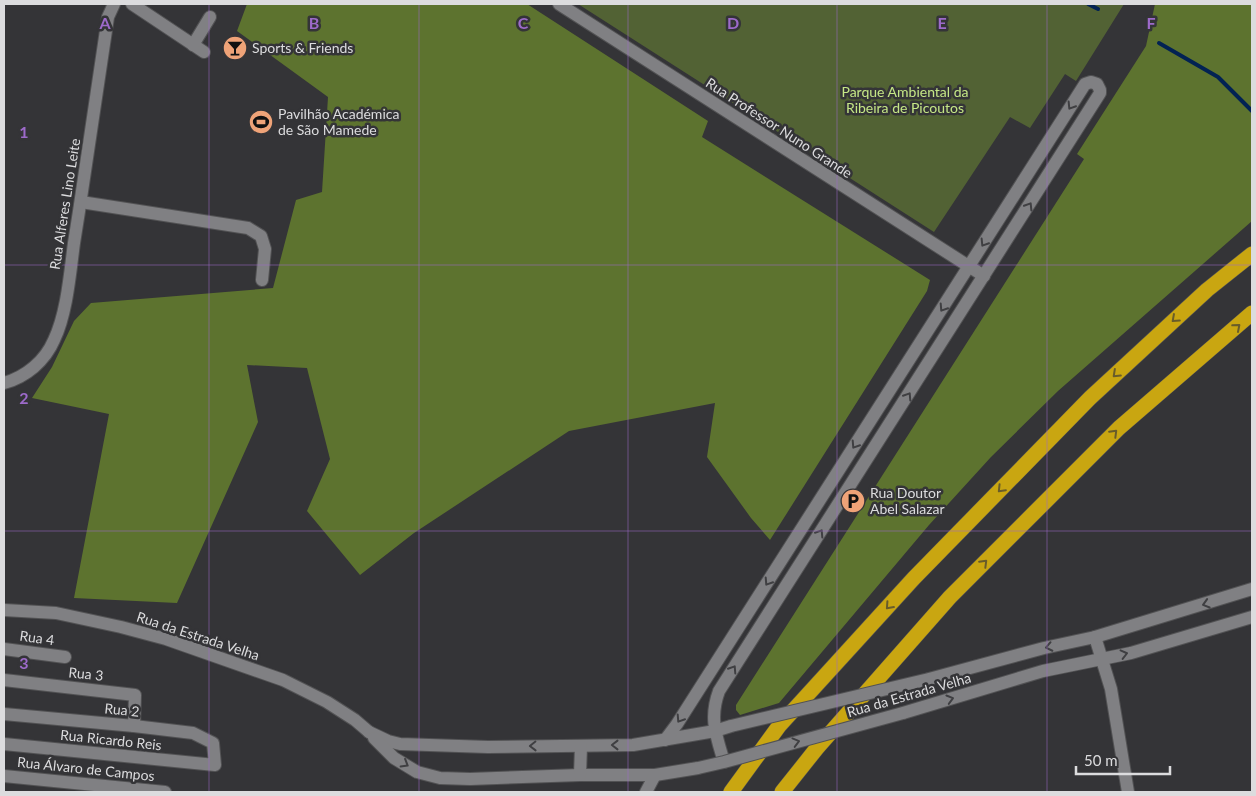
<svg xmlns="http://www.w3.org/2000/svg" width="1256" height="796" font-family="Lato,sans-serif">
	<style>
		.green { fill: #526234 }
		.forest { fill: #5d732f }
		.lines { fill: none; stroke-linecap: round; stroke-linejoin: round }
		.stream { stroke: #022253; stroke-width: 4 }
		.street-casing { stroke: #525254; stroke-width: 14 }
		.secondary-casing { stroke: #525254; stroke-width: 14 }
		.highway-casing { stroke: #525254; stroke-width: 16 }
		.street { stroke: #808083; stroke-width: 12 }
		.secondary { stroke: #808083; stroke-width: 12 }
		.highway { stroke: #c9a611; stroke-width: 15 }
		.secondary-bridge-casing { stroke: #525254; stroke-width: 14; stroke-linecap: butt }
		.secondary-bridge { stroke: #808083; stroke-width: 12 }
		.oneway { stroke: #3f3f42 }
		.oneway2 { stroke: #685c2a }
		.grid { fill: none; stroke: #9d6aca; stroke-width: 1; stroke-opacity: 0.55 }
		.labels { text-anchor: middle; stroke-width: 5; stroke-linejoin: round; paint-order: stroke }
		.poi-label { font-size: 14px; fill: #dcdcde; stroke: #343437; text-anchor: start }
		.park-label { font-size: 14px; fill: #c5e786; stroke: #343437 }
		.street-label { font-size: 14px; fill: #dcdcde; stroke: #343437 }
		.grid-label { font-size: 16px; text-anchor: middle; font-weight: bold; fill: #9d6aca; stroke: #343437; stroke-width: 5; stroke-linejoin: round; paint-order: stroke }
	</style>
	<rect width="100%" height="100%" fill="#343437"/>
	<path class="green" d="M578 4H1124L1076 81 1065 74 1030 128 1010 117 934 232Z"/>
	<g class="forest">
		<path d="M247 4H527L708 121 702 137 930 280 927 291 770 540 751 518 707 457 715 403 569 431 414 533 360 575 307 511 330 459 307 368 247 365 258 422 177 603 74 598 109 414 32 398 52 367 74 321 91 303 273 288 296 200 322 192 328 97 237 31Z"/>
		<path d="M1155 4H1252V221L1058 391 991 457 929 525 779 703 740 715 736 710V705L1084 159 1077 154 1146 46Z"/>
	</g>
	<g class="lines">
		<g class="stream">
			<path d="M1088 4 1098 9"/>
			<path d="M1159 43 1218 77 1252 111"/>
		</g>
		<g class="street-casing">
			<g id="street">
				<path d="M132 4 204 52"/>
				<path d="M559 4 984 276"/>
				<path d="M193 45 210 17"/>
				<path d="M81 202 248 228 261 236 265 249 262 280"/>
				<path d="M4 383C26 377 45 361 54 340 67 313 70 273 74 243 86 168 97 93 108 17L114 4"/>
				<path d="M4 610 56 613 121 627 166 639 283 680 327 702 355 720 369 732"/>
				<path d="M4 649 65 657"/>
				<path d="M4 680 135 695 134 726"/>
				<path d="M4 714 134 726 193 733 213 743 215 765 4 744"/>
				<path d="M4 776 165 792"/>
			</g>
		</g>
		<g class="secondary-casing">
			<g id="secondary">
				<path d="M1095 637 1111 689 1128 792"/>
				<path d="M929 679 1044 648 1095 637 1252 589"/>
				<path d="M903 713 1043 671 1131 653 1252 617"/>
				<path d="M369 732 388 741 400 744 488 747 633 745 715 731 731 726"/>
				<path d="M374 738 394 758 417 772 440 778 470 779 580 775H655L698 768"/>
				<path d="M665 740 677 724 1085 84 1091 82 1097 84 1100 90V93L719 691C709 718 716 735 724 762"/>
				<path d="M580 775 581 746"/>
				<path d="M646 792 655 775"/>
			</g>
		</g>
		<g class="highway-casing">
			<g id="highway">
				<path d="M731 792 779 726 914 578 1090 398 1207 290 1252 254"/>
				<path d="M782 792 817 748 950 597 1119 428 1252 313"/>
			</g>
		</g>
		<use href="#street" class="street"/>
		<use href="#secondary" class="secondary"/>
		<use href="#highway" class="highway"/>
		<g class="secondary-bridge-casing">
			<g id="secondary-bridge">
				<path d="M731 726 929 679"/>
				<path d="M698 768 724 762 903 713"/>
			</g>
		</g>
		<use href="#secondary-bridge" class="secondary-bridge"/>
	</g>
	<defs><path id="oneway-chevron" d="M-2-3.5L2.5 0L-2 3.5" fill="none" stroke-width="1.6" stroke-linecap="round" stroke-linejoin="round" transform="scale(1.25)"/></defs>
	<g class="oneway">
		<use href="#oneway-chevron" transform="translate(1071 106) rotate(122)"/>
		<use href="#oneway-chevron" transform="translate(1029 206) rotate(-58)"/>
		<use href="#oneway-chevron" transform="translate(984 243) rotate(122)"/>
		<use href="#oneway-chevron" transform="translate(943 308) rotate(123)"/>
		<use href="#oneway-chevron" transform="translate(908 396) rotate(-57)"/>
		<use href="#oneway-chevron" transform="translate(855 445) rotate(123)"/>
		<use href="#oneway-chevron" transform="translate(820 533) rotate(-57)"/>
		<use href="#oneway-chevron" transform="translate(768 582) rotate(123)"/>
		<use href="#oneway-chevron" transform="translate(1206 604) rotate(163)"/>
		<use href="#oneway-chevron" transform="translate(1049 647) rotate(168)"/>
		<use href="#oneway-chevron" transform="translate(1124 654) rotate(-14)"/>
		<use href="#oneway-chevron" transform="translate(733 669) rotate(-57)"/>
		<use href="#oneway-chevron" transform="translate(950 699) rotate(-16)"/>
		<use href="#oneway-chevron" transform="translate(680 719) rotate(123)"/>
		<use href="#oneway-chevron" transform="translate(796 742) rotate(-15)"/>
		<use href="#oneway-chevron" transform="translate(615 745) rotate(180)"/>
		<use href="#oneway-chevron" transform="translate(533 746) rotate(179)"/>
		<use href="#oneway-chevron" transform="translate(405 764) rotate(31)"/>
	</g>
	<g class="oneway2">
		<use href="#oneway-chevron" transform="translate(1175 319) rotate(138)"/>
		<use href="#oneway-chevron" transform="translate(1237 327) rotate(-41)"/>
		<use href="#oneway-chevron" transform="translate(1116 374) rotate(137)"/>
		<use href="#oneway-chevron" transform="translate(1114 433) rotate(-45)"/>
		<use href="#oneway-chevron" transform="translate(1001 489) rotate(134)"/>
		<use href="#oneway-chevron" transform="translate(984 563) rotate(-45)"/>
		<use href="#oneway-chevron" transform="translate(889 606) rotate(132)"/>
	</g>
	<path class="grid" d="M209 4V792M419 4V792M628 4V792M837 4V792M1047 4V792M4 265H1252M4 531H1252"/>
	<defs>
		<g id="bar-disc" transform="scale(1.25)"><circle r="9.5" fill="#efa378" stroke="#343437"/><path d="M-6-5H6L.8 .8V4.5H3.5V6h-7V4.5H-.8V.8Z" fill="#111"/></g>
		<g id="stadium-disc" transform="scale(1.25)"><circle r="9.5" fill="#efa378" stroke="#343437"/><path d="M0-5a6.5 5 0 1 0 0 10a6.5 5 0 1 0 0-10ZM-3.5-1.8h7v3.6h-7Z" fill="#111"/></g>
		<g id="parking-disc" transform="scale(1.25)"><circle r="9.5" fill="#efa378" stroke="#343437"/><path d="M-3.5-5.5H1a3.5 3.5 0 0 1 0 7H-1V5.5H-3.5ZM-1-3.4V-.6H.8a1.4 1.4 0 0 0 0-2.8Z" fill="#111"/></g>
	</defs>
	<g fill-rule="evenodd">
		<use href="#bar-disc" x="235" y="48"/>
		<use href="#stadium-disc" x="261" y="122"/>
		<use href="#parking-disc" x="853" y="501"/>
	</g>
	<g class="labels">
		<g class="poi-label">
			<text x="252" y="53">Sports &amp; Friends</text>
			<text x="278" y="119">Pavilhão Académica<tspan x="278" dy="16">de São Mamede</tspan></text>
			<text x="870" y="498">Rua Doutor<tspan x="870" dy="16">Abel Salazar</tspan></text>
		</g>
		<g class="park-label">
			<text x="905" y="97">Parque Ambiental da<tspan x="905" dy="16">Ribeira de Picoutos</tspan></text>
		</g>
		<g class="street-label">
			<text transform="translate(779 128) rotate(33)" y="5">Rua Professor Nuno Grande</text>
			<text transform="translate(65 204) rotate(-81)" y="5">Rua Alferes Lino Leite</text>
			<text transform="translate(198 636) rotate(18)" y="5">Rua da Estrada Velha</text>
			<text transform="translate(37 638) rotate(8)" y="5">Rua 4</text>
			<text transform="translate(86 674) rotate(6)" y="5">Rua 3</text>
			<text transform="translate(909 695) rotate(-16)" y="5">Rua da Estrada Velha</text>
			<text transform="translate(122 710) rotate(6)" y="5">Rua 2</text>
			<text transform="translate(111 740) rotate(6)" y="5">Rua Ricardo Reis</text>
			<text transform="translate(86 769) rotate(6)" y="5">Rua Álvaro de Campos</text>
		</g>
	</g>
	<g class="grid-label">
		<text x="105" y="29">A</text>
		<text x="314" y="29">B</text>
		<text x="523" y="29">C</text>
		<text x="733" y="29">D</text>
		<text x="942" y="29">E</text>
		<text x="1151" y="29">F</text>
		<text x="24" y="138">1</text>
		<text x="24" y="404">2</text>
		<text x="24" y="669">3</text>
	</g>
	<rect width="1256" height="796" fill="none" stroke="#dcdcde" stroke-width="10"/>
	<path d="M1076 766v8h94v-8" fill="none" stroke="#dcdcde" stroke-width="2.5"/>
	<text x="1084" y="766" font-size="15" fill="#dcdcde" stroke="#343437" stroke-width="4" paint-order="stroke">50 m</text>
</svg>
